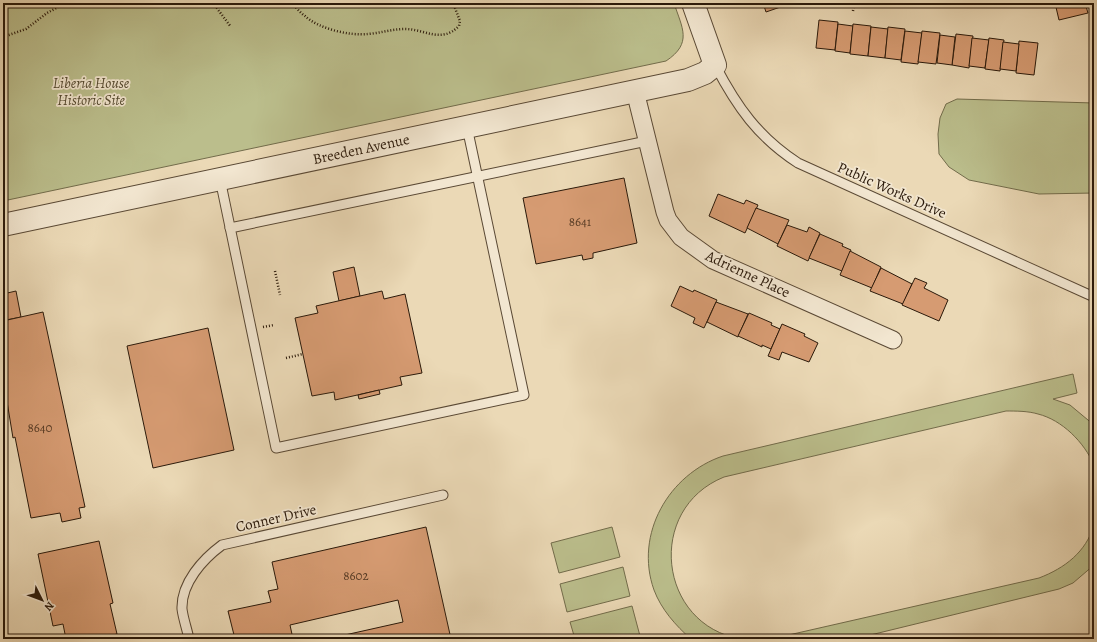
<svg xmlns="http://www.w3.org/2000/svg" width="1097" height="642" font-family="Alegreya,serif">
	<style>
		.green { fill: #bbbe8c; stroke: #726c4b }
		.building { fill: #d69b72; stroke: #2a190a }
		.lines { fill: none; stroke-linecap: round; stroke-linejoin: round }
		.service-casing { stroke: #5a4935; stroke-width: 11 }
		.minor-casing { stroke: #5a4935; stroke-width: 19 }
		.tertiary-casing { stroke: #5a4935; stroke-width: 24 }
		.path { stroke: #2a190a; stroke-width: 2.5; stroke-dasharray: 1 2; stroke-linecap: butt }
		.service { stroke: #f2e6d0; stroke-width: 9 }
		.minor { stroke: #f2e6d0; stroke-width: 17 }
		.tertiary { stroke: #f2e6d0; stroke-width: 22 }
		.labels { text-anchor: middle; stroke-width: 3.5; stroke-linejoin: round; paint-order: stroke }
		.number-label { font-size: 13px; fill: #553a24 }
		.park-label { font-size: 15px; font-style: italic; fill: #564b31; stroke: #f2e6d0 }
		.street-label { font-size: 15px; fill: #2a190a; stroke: #f2e6d0 }
	</style>
	<rect width="100%" height="100%" fill="#ebd9b6"/>
	<filter id="stains"><feTurbulence type="fractalNoise" baseFrequency=".005" numOctaves="4"/><feColorMatrix values="0 0 0 0 .2 0 0 0 0 .09 0 0 0 0 .02 0 0 0 .5 -.17"/></filter>
	<radialGradient id="worn" r=".72"><stop offset=".6" stop-color="#630" stop-opacity="0"/><stop offset="1" stop-color="#630" stop-opacity=".3"/></radialGradient>
	<g class="green">
		<path d="M3 3H674C682 28 693 43 666 61L3 201Z"/>
		<path d="M957 99 1094 103V193L1039 194 969 180 949 167 939 154 938 134 940 118 946 104Z"/>
		<path d="M1073 374 1077 393 1053 399 1070 405 1094 425V465C1084 442 1062 420 1038 414 1028 411 1016 411 1006 411L724 477C645 509 658 625 741 639H691C676 626 661 609 654 590 634 534 669 474 723 456Z"/>
		<path d="M1094 525V565L1073 583 1059 589 854 639H771L1039 578C1065 568 1086 552 1094 525Z"/>
		<path d="M612 527 620 557 559 573 551 543Z"/>
		<path d="M623 567 630 596 567 612 560 584Z"/>
		<path d="M632 606 640 636 627 639H575L570 622Z"/>
	</g>
	<g class="building">
		<path d="M763 3H792L766 12Z"/>
		<path d="M1055 3H1085L1088 13 1059 20Z"/>
		<path d="M819 20 838 22 835 50 816 48Z"/>
		<path d="M838 24 853 26 850 53 835 51Z"/>
		<path d="M853 24 871 26 868 56 850 54Z"/>
		<path d="M871 27 888 29 885 58 868 56Z"/>
		<path d="M888 27 905 29 901 60 885 58Z"/>
		<path d="M905 31 922 33 918 64 901 62Z"/>
		<path d="M922 31 940 33 936 64 918 62Z"/>
		<path d="M956 34 973 36 969 68 952 65Z"/>
		<path d="M940 35 955 37 952 65 937 63Z"/>
		<path d="M972 38 989 40 985 68 969 66Z"/>
		<path d="M989 38 1004 40 1000 71 985 69Z"/>
		<path d="M1019 41 1038 43 1034 75 1016 73Z"/>
		<path d="M1003 42 1019 44 1016 71 1000 69Z"/>
		<path d="M624 178 637 243 593 253V258L583 260 582 255 536 264 523 198Z"/>
		<path d="M718 194 744 204 746 200 758 205 745 233 709 216Z"/>
		<path d="M756 208 789 220 778 244 747 228Z"/>
		<path d="M787 225 807 232 809 227 820 233 808 261 777 246Z"/>
		<path d="M820 234 843 244 842 246 851 250 842 271 809 258Z"/>
		<path d="M850 251 881 267 872 288 840 275Z"/>
		<path d="M354 267 360 296 339 301 333 272Z"/>
		<path d="M881 268 912 284 903 304 870 291Z"/>
		<path d="M915 278 927 283 924 288 948 300 939 321 902 305Z"/>
		<path d="M680 286 693 292 694 290 717 300 704 328 693 323 695 318 671 306Z"/>
		<path d="M16 291 21 317 6 320 3 294Z"/>
		<path d="M382 291 384 299 405 294 422 373 400 377 402 385 335 400 334 392 312 396 295 318 318 313 316 306Z"/>
		<path d="M716 302 748 314 738 337 707 322Z"/>
		<path d="M43 312 85 507 79 508 81 518 62 522 60 513 31 518 15 437 13 438 3 377V321Z"/>
		<path d="M749 313 772 323 771 325 780 329 771 349 762 345V347L738 336Z"/>
		<path d="M782 324 805 334 804 336 818 343 809 362 782 352 779 360 768 356Z"/>
		<path d="M208 328 234 450 153 468 127 346Z"/>
		<path d="M379 390 380 394 359 399 358 395Z"/>
		<path d="M426 527 451 639H327L403 622 398 600 290 625 293 639H235L228 611 271 602 268 591 278 589 272 562Z"/>
		<path d="M99 541 113 603 110 604 117 634 103 637 104 639H66L63 624 53 626 38 554Z"/>
	</g>
	<g class="lines">
		<g class="service-casing">
			<g id="service">
				<path d="M715 65C737 107 758 137 798 163L1094 297"/>
				<path d="M220 179 276 448 524 395 467 127"/>
				<path d="M230 228 647 141"/>
				<path d="M189 639C187 629 183 618 182 609 181 583 203 559 222 545L443 495"/>
			</g>
		</g>
		<g class="minor-casing">
			<path id="minor" d="M635 91 665 212 668 220 681 237 713 260 893 340"/>
		</g>
		<g class="tertiary-casing">
			<path id="tertiary" d="M3 225 688 80 705 73 715 65 693 3"/>
		</g>
		<g class="path">
			<path d="M213 3 231 27"/>
			<path d="M292 3C296 7 300 13 305 16 319 29 350 36 368 34 381 33 392 29 405 29 425 29 441 44 459 26L460 21 453 3"/>
			<path d="M853 11 854 3"/>
			<path d="M3 37 26 29 47 13 62 5 157 6 179 3"/>
			<path d="M275 271 280 295"/>
			<path d="M263 327 274 325"/>
			<path d="M286 358 303 354"/>
		</g>
		<use href="#service" class="service"/>
		<use href="#minor" class="minor"/>
		<use href="#tertiary" class="tertiary"/>
	</g>
	<g class="labels">
		<g class="number-label">
			<text x="580" y="226">8641</text>
			<text x="40" y="432">8640</text>
			<text x="356" y="580">8602</text>
		</g>
		<g class="park-label">
			<text x="91" y="88">Liberia House<tspan x="91" dy="17">Historic Site</tspan></text>
		</g>
		<g class="street-label">
			<text transform="translate(361 149) rotate(-12)" y="5">Breeden Avenue</text>
			<text transform="translate(892 190) rotate(24)" y="5">Public Works Drive</text>
			<text transform="translate(748 274) rotate(25)" y="5">Adrienne Place</text>
			<text transform="translate(276 518) rotate(-13)" y="5">Conner Drive</text>
		</g>
	</g>
	<rect width="1097" height="642" fill="none" stroke="#ebd9b6" stroke-width="16"/>
	<rect x="4" y="4" width="1089" height="634" fill="none" stroke="#2a190a" stroke-width="2"/>
	<rect x="8" y="8" width="1081" height="626" fill="none" stroke="#2a190a"/>
	<g transform="translate(42 600) rotate(132)" stroke="#f2e6d0" stroke-width="3" paint-order="stroke">
	<path d="M0-3L7 15L0 10L-7 15Z" fill="#2a190a"/>
	<text y="-6" font-size="11" font-weight="bold" text-anchor="middle" fill="#2a190a">N</text>
	</g>
	<rect width="100%" height="100%" filter="url(#stains)"/>
	<rect width="100%" height="100%" fill="url(#worn)"/>
</svg>
